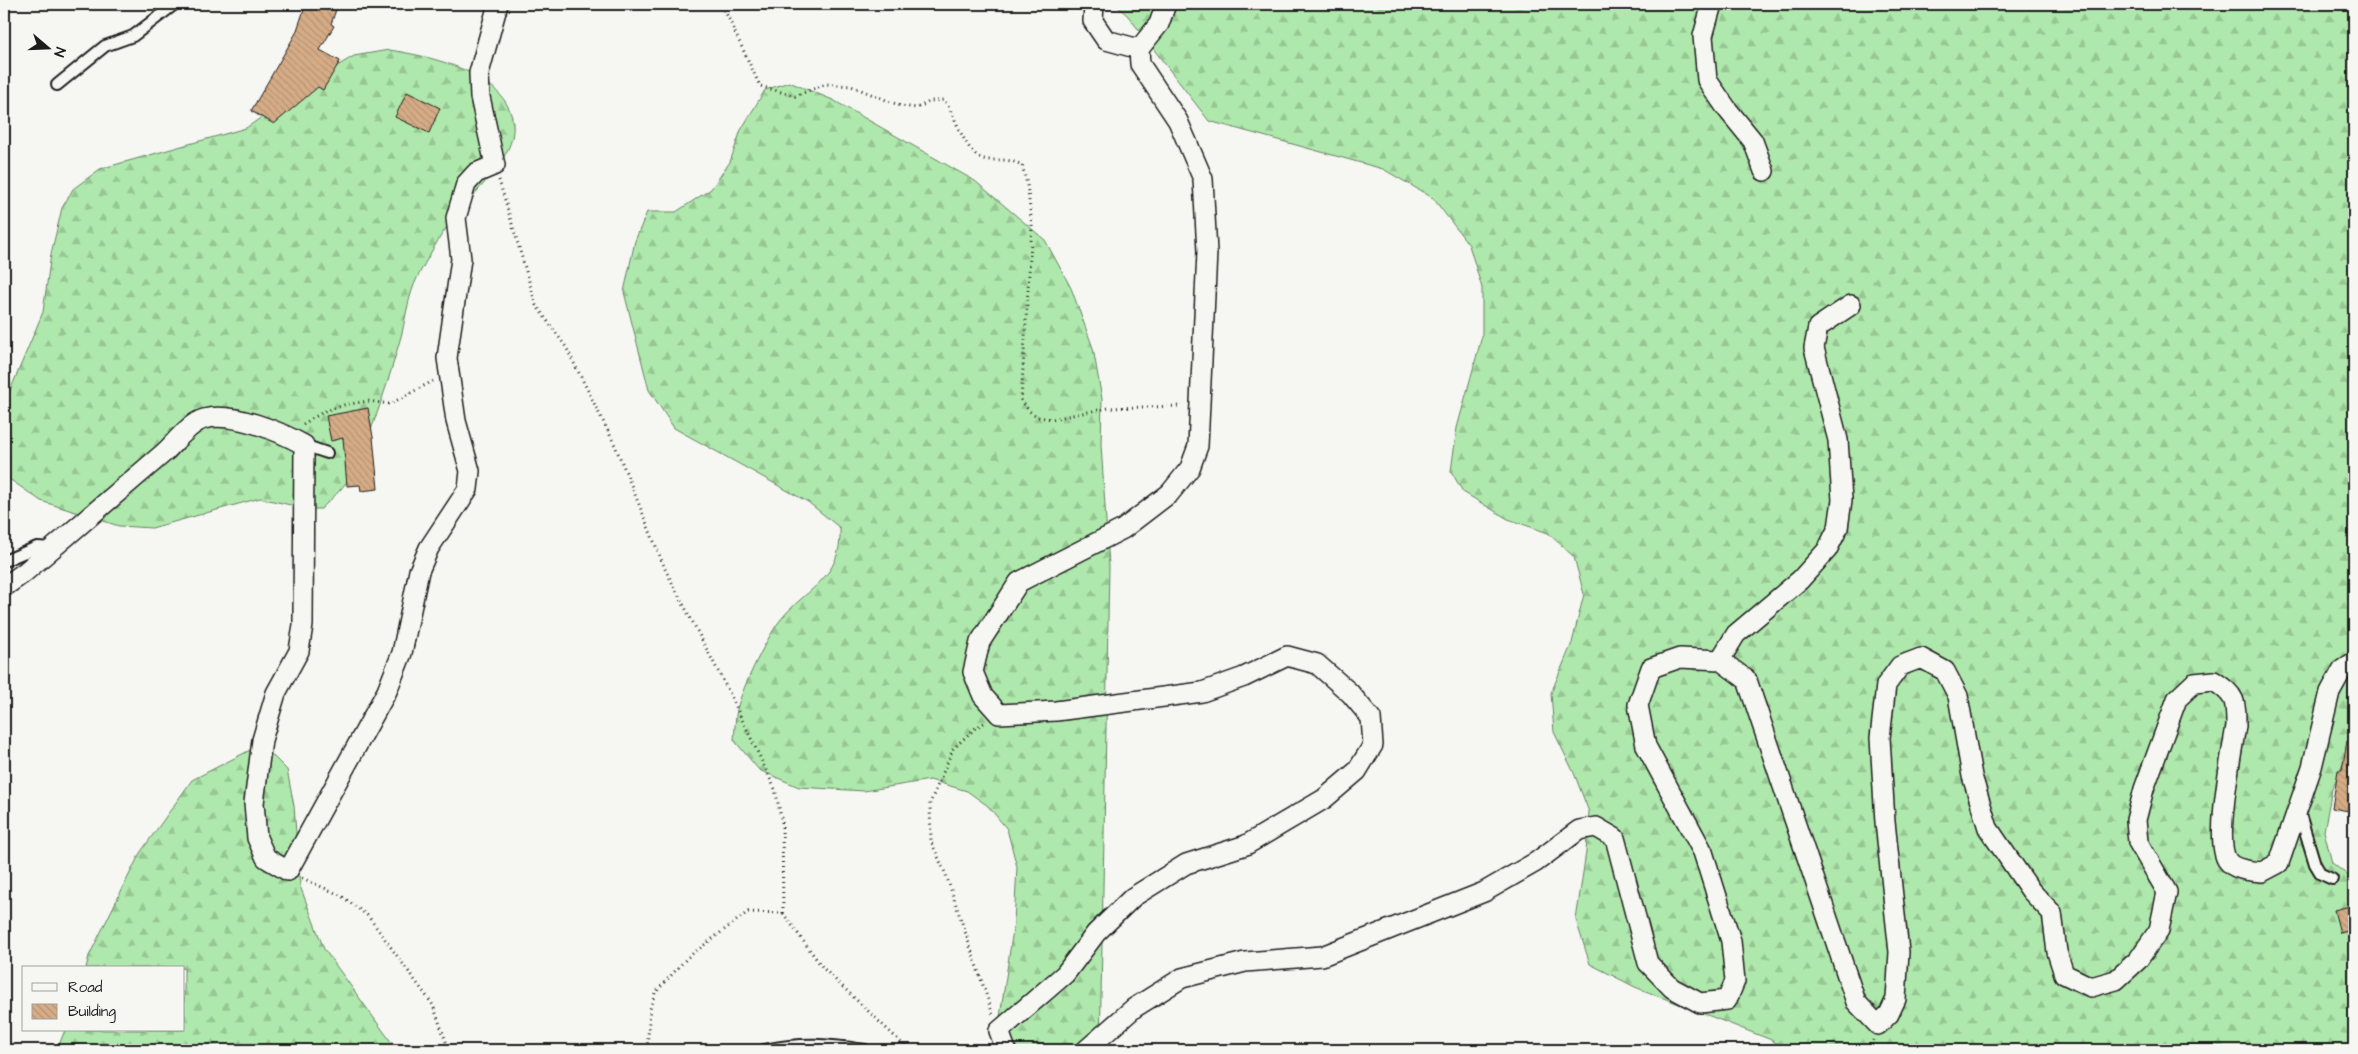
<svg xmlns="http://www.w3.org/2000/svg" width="2358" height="1054" font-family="'Architects Daughter',sans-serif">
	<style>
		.forest { fill: url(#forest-firs); stroke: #668264 }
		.building { fill: url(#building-back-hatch); stroke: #1c1c1c }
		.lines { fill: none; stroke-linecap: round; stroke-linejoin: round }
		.service-casing { stroke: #1c1c1c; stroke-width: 14 }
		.minor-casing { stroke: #1c1c1c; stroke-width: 22 }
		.path { stroke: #1c1c1c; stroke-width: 3; stroke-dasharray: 1 4; stroke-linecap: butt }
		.service { stroke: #f6f6f2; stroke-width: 10 }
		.minor { stroke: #f6f6f2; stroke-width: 19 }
	</style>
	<defs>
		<pattern id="forest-firs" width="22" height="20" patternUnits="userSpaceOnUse" patternTransform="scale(1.25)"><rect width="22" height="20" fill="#afe8ac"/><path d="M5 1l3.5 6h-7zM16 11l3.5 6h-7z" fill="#96c693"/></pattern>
		<pattern id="building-back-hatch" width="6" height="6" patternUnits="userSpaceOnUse" patternTransform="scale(1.25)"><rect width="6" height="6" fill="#d5ac86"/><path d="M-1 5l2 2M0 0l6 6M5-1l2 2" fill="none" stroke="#b69373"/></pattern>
	</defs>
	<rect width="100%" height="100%" fill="#f6f6f2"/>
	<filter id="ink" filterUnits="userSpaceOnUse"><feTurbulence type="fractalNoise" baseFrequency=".02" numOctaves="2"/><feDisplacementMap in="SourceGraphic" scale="10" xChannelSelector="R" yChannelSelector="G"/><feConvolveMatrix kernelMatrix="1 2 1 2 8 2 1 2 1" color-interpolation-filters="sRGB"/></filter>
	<g filter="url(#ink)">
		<g class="forest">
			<path d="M1115 4H2354V739L2332 789 2324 831 2332 863 2354 880V1050H1790L1769 1039 1635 987 1590 964 1576 920 1586 852 1589 812 1574 773 1554 732 1551 693 1572 643 1584 594 1574 557 1548 533 1508 519 1463 492 1451 471 1457 428 1482 336V288L1469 245 1433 198 1383 169 1209 121 1128 16Z"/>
			<path d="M389 50C430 56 508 73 513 124 517 158 470 195 452 220 439 237 427 259 417 278 409 294 406 315 402 333 389 379 372 436 349 478 342 490 331 499 321 509H308L260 498 152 528 119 526 41 501 5 476 4 405 43 312 51 254 62 208 73 189 100 169 246 128 327 72 354 56Z"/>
			<path d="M789 82 833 100 975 181 1045 240 1071 288 1093 348 1102 399 1101 445 1109 566 1100 1050H990L1000 1017 1014 923 1017 867 1007 829 988 806 967 791 930 780 864 791 799 787 759 770 734 740C735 730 735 719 737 709 743 686 763 646 776 626 802 588 843 582 840 528L808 502 674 428 649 390 624 292 635 241 647 212H676L711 189 730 162 741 130 765 90Z"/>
			<path d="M254 748 272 755 287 770 294 806 300 886 324 949 397 1050H57L65 1030H184V968H86L89 956 140 853 192 780Z"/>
		</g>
		<g class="building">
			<path d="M306 4H338L331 24 334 26 320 50 340 61 323 90 318 87 274 124 251 111 296 33Z"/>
			<path d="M407 92 440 108 429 133 395 117Z"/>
			<path d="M368 408 373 437 378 489 361 491 360 485 347 486 343 438 331 441 326 416Z"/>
			<path d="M2347 741 2354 742V812L2332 808 2338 770H2342Z"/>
			<path d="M2354 905V929L2340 933 2334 910Z"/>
		</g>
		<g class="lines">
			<g class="service-casing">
				<g id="service">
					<path d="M57 85 105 46 133 36 175 4"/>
					<path d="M304 445 327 453"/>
					<path d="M4 561 37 547 52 548"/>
					<path d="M2299 811 2315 864 2321 874 2332 879"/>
					<path d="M764 1050C804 1042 825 1044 865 1050"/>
				</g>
			</g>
			<g class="minor-casing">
				<g id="minor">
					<path d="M1094 4 1093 21 1106 40 1139 49"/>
					<path d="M1712 4 1703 36 1707 80 1727 109 1753 141 1764 171"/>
					<path d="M4 587 25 572 166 451C176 441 190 423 204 419 232 411 281 432 304 445L303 625 299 651 276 693 262 740 254 803 257 838 266 858 288 871 387 691 402 653 419 571 429 548 468 489 470 471 456 421 447 358 461 259 456 218 466 184 476 173 495 165 480 97 479 73 498 4"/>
					<path d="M1720 660 1736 634 1800 580 1827 550 1838 528 1842 500 1838 440 1814 348 1818 327 1851 305"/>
					<path d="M1006 1050 999 1031 1065 974 1096 933 1133 897 1186 864 1246 845 1324 799 1357 771 1373 745 1371 718 1350 693 1317 664 1287 656 1244 677 1202 692 1056 711 999 714 983 696 973 672 980 642 1019 582 1123 529 1170 493 1190 468 1198 446 1207 252 1203 179 1178 121 1140 64 1139 49 1159 24 1166 4"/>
					<path d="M1086 1050 1134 1008 1182 978 1245 962 1322 956 1484 892 1536 862 1579 830 1596 827 1615 838 1648 963 1672 988 1700 1003 1727 1000 1735 981 1731 941 1703 852 1646 746 1638 705 1651 668 1680 658 1720 660 1747 680 1856 1002 1878 1025 1889 1014 1896 999 1899 952 1885 822 1880 738 1886 685 1900 666 1921 658 1945 671 1958 696 1972 776 1988 828 2031 891 2052 913 2057 952 2064 974 2091 987 2116 980 2138 960 2159 930 2167 892 2138 842 2136 820 2144 789 2177 699 2194 683 2214 681C2236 696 2236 700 2236 726 2232 753 2214 839 2227 860 2233 870 2251 871 2262 872L2279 863 2312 767 2330 692 2342 670 2354 662"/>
				</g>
			</g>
			<g class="path">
				<path d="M716 4 726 13 760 86 795 96 826 84 851 86 901 106 917 108 931 101 944 100C955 114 965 152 981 158 993 163 1004 156 1022 165L1027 184 1032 225 1021 400 1029 411 1038 417 1052 419 1108 408 1182 406"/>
				<path d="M499 180 536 305 566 347 614 443 666 571 730 694 775 789 782 822 783 913 748 912 687 958 655 993 650 1009 647 1050"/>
				<path d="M303 424 325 411 344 405 368 401 390 404 433 381"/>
				<path d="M984 723 974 729 953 749 930 803 931 841 946 875 993 1015"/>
				<path d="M302 878 340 895 368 916 433 1005 449 1050"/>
				<path d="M783 913 823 968 909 1050"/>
				<path d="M1869 1050 1873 1040"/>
			</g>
			<use href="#service" class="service"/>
			<use href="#minor" class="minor"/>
		</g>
	</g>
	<rect width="2358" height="1054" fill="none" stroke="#f6f6f2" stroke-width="20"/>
	<rect x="10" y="10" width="2338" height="1034" fill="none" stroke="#1c1c1c" stroke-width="2" filter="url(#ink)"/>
	<rect x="22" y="966" width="162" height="65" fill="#f6f6f2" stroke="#9f9f9c"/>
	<rect x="32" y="983" width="25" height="8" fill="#f6f6f2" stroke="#9f9f9c"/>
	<text x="68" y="992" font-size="15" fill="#1c1c1c">Road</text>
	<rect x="32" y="1004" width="25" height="15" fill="url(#building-back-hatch)" stroke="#9f9f9c"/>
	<text x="68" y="1016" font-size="15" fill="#1c1c1c">Building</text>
	<g transform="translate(48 48) rotate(109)" stroke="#f6f6f2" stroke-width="4" paint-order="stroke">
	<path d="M0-4L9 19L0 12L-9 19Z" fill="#1c1c1c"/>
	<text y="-8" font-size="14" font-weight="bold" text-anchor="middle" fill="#1c1c1c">N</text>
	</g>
</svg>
